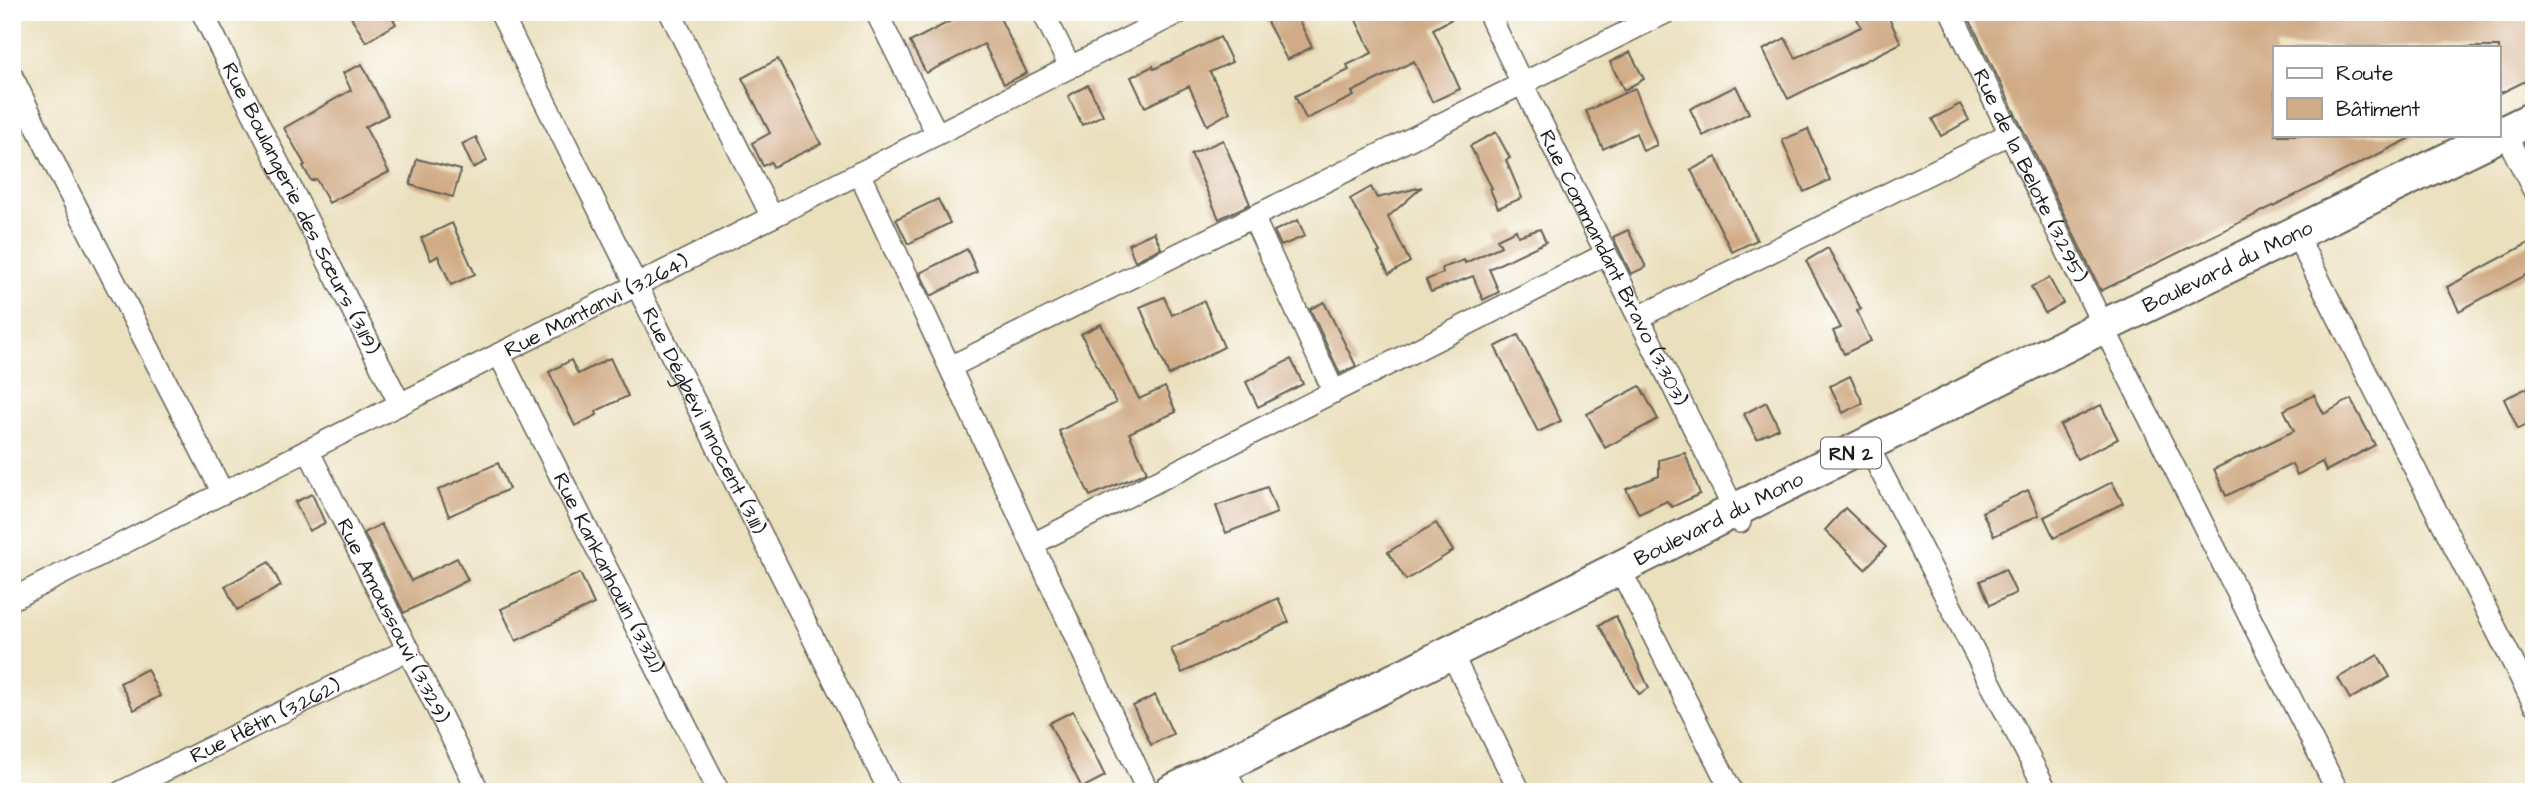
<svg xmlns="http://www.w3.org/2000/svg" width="2546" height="804" font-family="'Architects Daughter',sans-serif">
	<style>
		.building { fill: #d0ab86 }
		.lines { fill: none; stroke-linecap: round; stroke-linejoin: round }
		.minor-casing { stroke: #646155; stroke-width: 24 }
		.primary-casing { stroke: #646155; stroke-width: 37 }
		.minor { stroke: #fff; stroke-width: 21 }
		.primary { stroke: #fff; stroke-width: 33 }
		.labels { text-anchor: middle; stroke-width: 7; stroke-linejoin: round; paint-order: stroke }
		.shield { fill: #fff; stroke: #606060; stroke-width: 2 }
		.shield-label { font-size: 19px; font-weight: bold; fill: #1c1c1c }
		.street-label { font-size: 21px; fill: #1c1c1c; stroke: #fff }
	</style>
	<rect width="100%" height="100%" fill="#fff"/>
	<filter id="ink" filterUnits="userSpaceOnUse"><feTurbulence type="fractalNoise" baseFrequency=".0143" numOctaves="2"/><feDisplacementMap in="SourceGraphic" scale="14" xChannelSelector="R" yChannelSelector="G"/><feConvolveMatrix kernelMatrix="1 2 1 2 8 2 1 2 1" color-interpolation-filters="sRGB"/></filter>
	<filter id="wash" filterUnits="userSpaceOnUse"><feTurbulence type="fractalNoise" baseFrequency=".00686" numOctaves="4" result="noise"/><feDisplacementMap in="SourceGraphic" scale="28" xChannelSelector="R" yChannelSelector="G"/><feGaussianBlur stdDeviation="1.57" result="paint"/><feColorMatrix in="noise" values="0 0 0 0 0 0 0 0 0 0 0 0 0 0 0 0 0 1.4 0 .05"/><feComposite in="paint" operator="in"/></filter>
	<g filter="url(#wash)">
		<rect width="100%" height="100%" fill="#ebe0be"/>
		<g id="blocks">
			<g class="building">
				<path d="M348 12H389L396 24 366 42Z"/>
				<path d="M968 12H997L1027 73 1004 84 984 44 926 73 910 42Z"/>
				<path d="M1262 12H1295L1312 47 1287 60Z"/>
				<path d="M1352 12H1465L1433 29 1460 89 1432 102 1414 61 1352 92 1354 96 1306 119 1295 96 1349 70 1347 65 1372 53Z"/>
				<path d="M1854 12H1886L1901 43 1788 99 1763 50 1785 38 1796 58 1861 27Z"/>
				<path d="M1966 12H2534V77L2499 94V47H2275V135H2417L2101 291Z"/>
				<path d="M1220 37 1232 62 1210 72 1230 112 1207 125 1189 86 1145 107 1131 77 1153 66 1154 69Z"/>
				<path d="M1630 52 1644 79 1624 90 1610 62Z"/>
				<path d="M778 59 821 144 773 167 771 162 763 166 752 143 770 133 742 78Z"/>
				<path d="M362 64 388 115 365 127 389 172 329 203 316 179 311 181 303 166 305 165 284 128 351 90 343 73Z"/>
				<path d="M1088 85 1103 115 1082 125 1068 96Z"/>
				<path d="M1736 86 1749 113 1703 136 1690 109Z"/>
				<path d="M1635 88 1657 145 1643 151 1636 133 1603 149 1586 111Z"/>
				<path d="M1960 104 1969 120 1941 136 1932 119Z"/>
				<path d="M1808 129 1830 180 1804 192 1782 140Z"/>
				<path d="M1496 132 1510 158 1506 160 1522 198 1498 208 1490 189 1492 188 1470 146Z"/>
				<path d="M476 137 487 161 473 168 462 144Z"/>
				<path d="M1223 140 1250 204 1219 219 1191 154Z"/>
				<path d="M1716 157 1757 240 1732 252 1691 170Z"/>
				<path d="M417 159 461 170 453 197 410 185Z"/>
				<path d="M1371 187 1377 198 1422 187 1388 217 1410 262 1389 274 1378 253 1380 252 1350 199Z"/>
				<path d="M938 199 950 223 908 244 896 219Z"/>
				<path d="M1298 220 1305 236 1281 246 1274 231Z"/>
				<path d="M452 223 475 274 451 285 438 256 431 260 421 238Z"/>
				<path d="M1540 229 1546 242 1489 269 1499 292 1483 300 1473 276 1431 292 1426 280 1443 273 1442 268 1464 260 1465 263 1501 246 1497 239 1516 230 1518 236Z"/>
				<path d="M1628 230 1646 267 1631 274 1613 237Z"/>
				<path d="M1154 232 1161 248 1135 261 1128 244Z"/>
				<path d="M2534 240V271L2459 311 2447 287Z"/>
				<path d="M1828 248 1861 309 1857 311 1871 341 1844 354 1833 331 1841 328 1806 261Z"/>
				<path d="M967 249 977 272 931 296 920 273Z"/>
				<path d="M2049 278 2063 303 2045 313 2031 287Z"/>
				<path d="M1164 297 1172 315 1204 301 1224 347 1169 375 1140 307Z"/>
				<path d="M1324 302 1356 366 1340 374 1310 309Z"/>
				<path d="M1101 324 1139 399 1165 387 1176 412 1129 433 1147 472 1090 496 1059 431 1116 403 1081 334Z"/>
				<path d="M1518 335 1561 421 1538 432 1495 347Z"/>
				<path d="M610 358 628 396 596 411 597 415 575 426 549 372 571 360 578 374Z"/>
				<path d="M1291 359 1303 384 1258 407 1246 382Z"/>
				<path d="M1850 376 1863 403 1843 413 1830 386Z"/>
				<path d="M1640 386 1658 419 1605 448 1587 414Z"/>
				<path d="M2527 388 2534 402V421L2518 429 2504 399Z"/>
				<path d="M2314 395 2324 414 2351 399 2375 445 2326 471 2322 462 2297 475 2292 464 2226 496 2214 469 2294 431 2284 410Z"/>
				<path d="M1766 402 1779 428 1757 439 1744 414Z"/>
				<path d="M2101 405 2118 439 2077 459 2060 425Z"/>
				<path d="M1685 453 1700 494 1672 507 1667 501 1639 514 1626 489 1659 476V460Z"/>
				<path d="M498 463 509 489 449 516 438 490Z"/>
				<path d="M2112 482 2123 503 2054 538 2044 517Z"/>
				<path d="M1267 487 1277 513 1226 533 1216 506Z"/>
				<path d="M2028 490 2039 515 1994 536 1982 512Z"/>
				<path d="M312 494 325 523 309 531 295 502Z"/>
				<path d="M1845 508 1886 547 1865 569 1825 530Z"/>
				<path d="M1436 523 1453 551 1406 580 1388 552Z"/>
				<path d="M381 524 411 581 457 558 468 580 404 613 364 533Z"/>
				<path d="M269 562 281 586 237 610 225 586Z"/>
				<path d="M2005 569 2016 593 1990 605 1980 581Z"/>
				<path d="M580 573 594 604 516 641 501 609Z"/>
				<path d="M1278 598 1289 622 1182 673 1171 649Z"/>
				<path d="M1616 616 1649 688 1639 694 1599 625Z"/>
				<path d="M2378 655 2390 677 2350 699 2338 678Z"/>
				<path d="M147 669 160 696 134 710 120 683Z"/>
				<path d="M1155 695 1173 734 1151 745 1133 706Z"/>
				<path d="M1073 711 1105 776 1082 788 1049 723Z"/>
			</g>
		</g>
	</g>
	<g filter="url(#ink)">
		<use href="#blocks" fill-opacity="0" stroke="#646155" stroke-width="2"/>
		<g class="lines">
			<g class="minor-casing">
				<g id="minor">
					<path id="s1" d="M202 12 400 404"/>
					<path id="s2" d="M500 12 890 792"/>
					<path d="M670 12 772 217"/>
					<path d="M876 12 937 134"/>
					<path d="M1043 12 1070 67"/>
					<path id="s3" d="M1488 12C1569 184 1657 351 1740 522"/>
					<path id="s4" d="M1951 12 2110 340 2338 792"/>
					<path d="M12 76 59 173 223 493"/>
					<path d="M2512 147 2534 191"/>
					<path d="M859 173 1148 792"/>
					<path d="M1253 217 1334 392"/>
					<path d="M2303 248 2534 704"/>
					<path d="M1639 317 2011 133"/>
					<path id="s5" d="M499 354 719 792"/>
					<path d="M950 367 1667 12"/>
					<path id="s6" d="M308 450 479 792"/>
					<path d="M1874 458 2047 792"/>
					<path d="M1033 544 1606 254"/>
					<path d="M1626 581 1732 792"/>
					<path id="s7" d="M12 599 1180 12"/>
					<path d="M1457 665 1520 792"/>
					<path d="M1230 780 1236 792"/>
					<path id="s8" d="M121 792 409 649"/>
				</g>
			</g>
			<g class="primary-casing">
				<g id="primary">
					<path id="s9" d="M1171 792 2104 326 2534 118"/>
				</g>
			</g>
			<use href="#minor" class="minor"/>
			<use href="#primary" class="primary"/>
		</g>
	</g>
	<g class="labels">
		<rect class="shield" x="1821" y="437.5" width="60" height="31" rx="5"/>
		<g class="shield-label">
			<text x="1851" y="460">RN 2</text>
		</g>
		<g class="street-label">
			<text dy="7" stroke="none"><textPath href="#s4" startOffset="182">Rue de la Belote (3.295)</textPath></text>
			<text dy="7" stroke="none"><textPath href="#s1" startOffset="220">Rue Boulangerie des Sœurs (3.119)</textPath></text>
			<text dy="7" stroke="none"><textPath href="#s9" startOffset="1180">Boulevard du Mono</textPath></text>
			<text dy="7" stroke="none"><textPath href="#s3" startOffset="285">Rue Commandant Bravo (3.303)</textPath></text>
			<text dy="7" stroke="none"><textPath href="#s7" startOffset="654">Rue Mantanvi (3.264)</textPath></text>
			<text dy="7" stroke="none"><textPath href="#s2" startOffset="457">Rue Dégbévi Innocent (3.111)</textPath></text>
			<text dy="7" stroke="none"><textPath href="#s9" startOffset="612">Boulevard du Mono</textPath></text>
			<text dy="7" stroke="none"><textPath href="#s5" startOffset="245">Rue Kankanhouin (3.321)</textPath></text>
			<text dy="7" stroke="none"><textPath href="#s6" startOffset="191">Rue Amoussouvi (3.329)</textPath></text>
			<text dy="7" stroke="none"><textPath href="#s8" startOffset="161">Rue Hêtin (3.262)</textPath></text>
		</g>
	</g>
	<rect width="2546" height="804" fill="none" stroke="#fff" stroke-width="42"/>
	<rect x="2273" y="46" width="228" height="91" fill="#ffffff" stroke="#a4a4a4" stroke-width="2"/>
	<rect x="2287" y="68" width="35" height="10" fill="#ffffff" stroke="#a4a4a4" stroke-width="2"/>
	<text x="2336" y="80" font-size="21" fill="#1c1c1c">Route</text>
	<rect x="2287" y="98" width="35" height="21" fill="#d0ab86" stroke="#a4a4a4" stroke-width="2"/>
	<text x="2336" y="116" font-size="21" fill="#1c1c1c">Bâtiment</text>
</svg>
